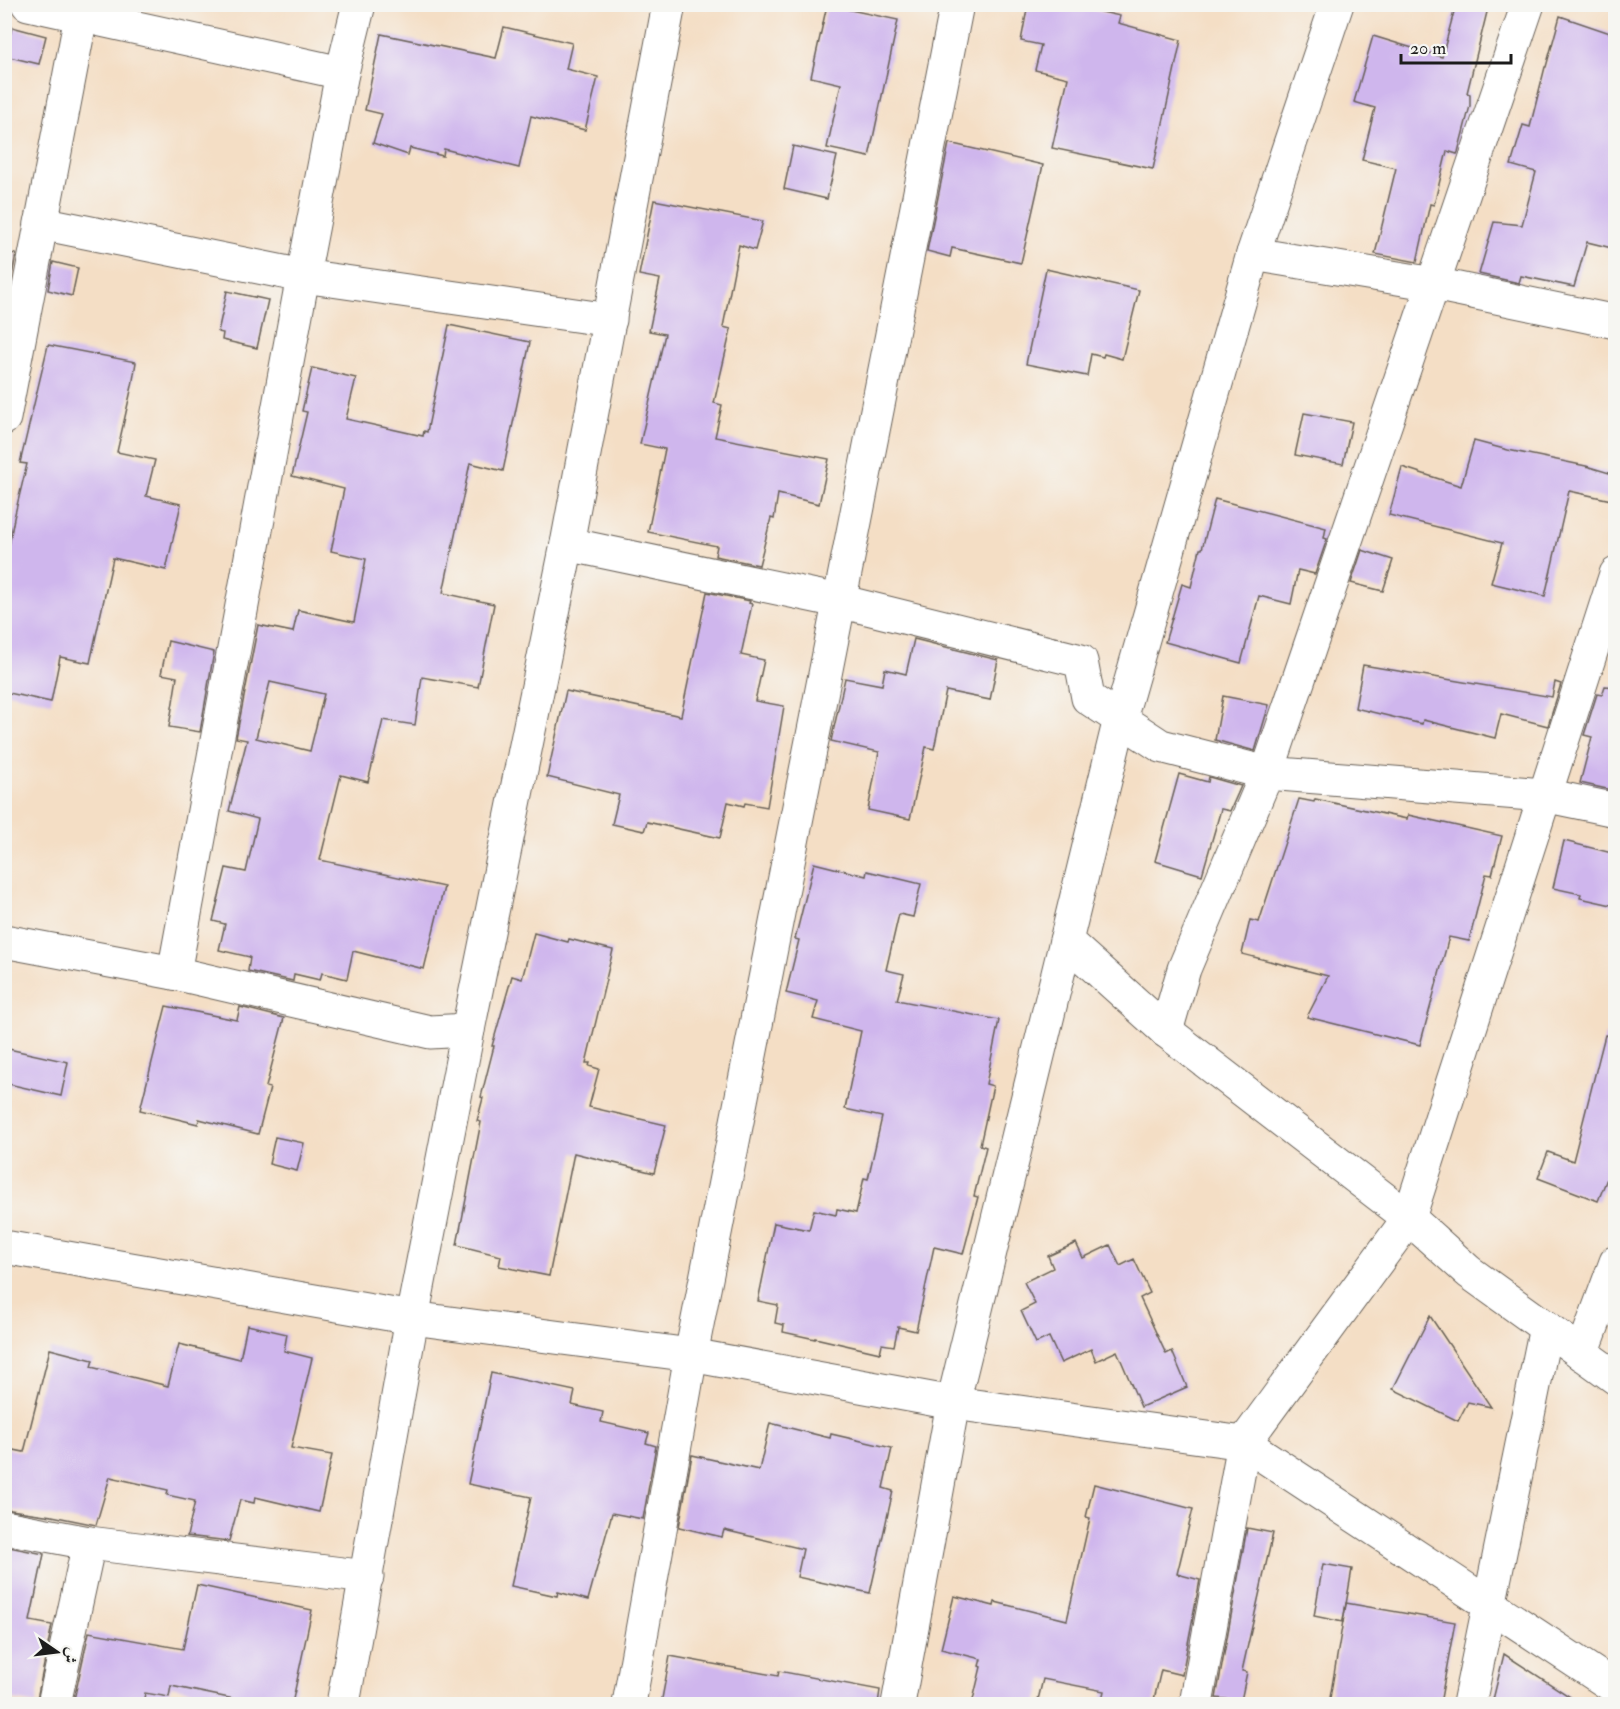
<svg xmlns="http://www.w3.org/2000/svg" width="1620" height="1709" font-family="'IM FELL Double Pica',Amiri,serif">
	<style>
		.building { fill: #cfb6ed; fill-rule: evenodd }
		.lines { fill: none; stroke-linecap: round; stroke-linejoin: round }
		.minor-casing { stroke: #686057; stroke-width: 35 }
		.minor { stroke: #fff; stroke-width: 33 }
	</style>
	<rect width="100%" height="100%" fill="#f6f6f2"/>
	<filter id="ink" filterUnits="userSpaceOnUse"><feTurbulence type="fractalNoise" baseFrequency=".0167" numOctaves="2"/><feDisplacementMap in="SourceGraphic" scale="12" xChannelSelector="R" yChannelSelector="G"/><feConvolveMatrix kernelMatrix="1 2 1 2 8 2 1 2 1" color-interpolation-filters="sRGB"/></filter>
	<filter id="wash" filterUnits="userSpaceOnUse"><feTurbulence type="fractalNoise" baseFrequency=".008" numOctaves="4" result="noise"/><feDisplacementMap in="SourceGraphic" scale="24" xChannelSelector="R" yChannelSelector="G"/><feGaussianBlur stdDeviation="1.35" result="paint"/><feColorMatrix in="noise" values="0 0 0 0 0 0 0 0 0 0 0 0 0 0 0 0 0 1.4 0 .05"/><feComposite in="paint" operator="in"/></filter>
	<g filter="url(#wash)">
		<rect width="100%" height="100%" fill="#f4dec5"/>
		<g id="blocks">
			<g class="building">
				<path d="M1028 4H1066L1120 16 1118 23 1181 40 1153 169 1052 148 1068 78 1035 70 1041 45 1021 41Z"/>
				<path d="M1456 4H1489L1467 93 1470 94V106L1458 152 1457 154 1447 151 1434 205 1430 204 1417 262 1375 254 1396 168 1362 160 1375 108 1354 102 1373 36 1442 57Z"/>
				<path d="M827 5 898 20 869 157 827 148 841 84 811 77Z"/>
				<path d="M1560 16 1616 35V249L1587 242 1574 287 1521 276 1519 283 1479 274 1494 222 1522 225 1536 172 1511 165 1523 125 1530 127 1545 67H1546Z"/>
				<path d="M12 27 46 36 39 64 5 56Z"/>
				<path d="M504 27 572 43 566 69 598 77 585 130 531 116 519 168 444 149 443 156 410 148 408 155 373 143 382 114 365 110 381 34 496 58Z"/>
				<path d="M949 143 1043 165 1021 263 952 248 950 257 927 251Z"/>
				<path d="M793 146 837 156 827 199 784 189Z"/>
				<path d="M654 200 763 221 755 250 739 245 723 327 731 329 714 403 722 405 715 437 829 459 819 504 778 494 774 519 771 518 759 565 715 556 717 546 648 532 665 449 640 444 665 334 649 331 660 279 639 275Z"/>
				<path d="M4 252 16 254 11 280 4 279Z"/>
				<path d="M53 262 78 268 72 296 48 290Z"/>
				<path d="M1046 269 1139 290 1122 359 1104 354 1103 357 1091 354 1087 376 1026 364Z"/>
				<path d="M227 291 268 300 257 348 222 340 223 333 218 332Z"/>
				<path d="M449 325 530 342 503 471 470 463 443 593 494 604 478 687 422 677 415 725 383 720 368 782 341 775 320 860 444 887 424 969 353 951 347 979 322 973 320 980 294 974 293 981 248 971 250 957 219 950 225 924 213 921 226 868 246 872 258 819 229 811 247 740 236 738 258 625 293 632 298 610 354 622 366 559 331 551 344 489 292 476 307 412 302 411 312 368 356 378 346 419 423 436 424 431 427 432ZM270 682 324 694 310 751 256 738Z"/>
				<path d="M48 345 136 362 132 386 117 452 155 460 146 496 181 504 166 570 113 558 90 663 60 657 51 702 4 692V574L14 518 27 464 20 463Z"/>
				<path d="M1304 413 1352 422 1343 464 1295 455Z"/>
				<path d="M1474 441 1508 450 1586 466 1616 475V501L1569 491 1545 596 1491 583 1502 543 1389 515 1402 467 1461 486Z"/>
				<path d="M1215 499 1326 528 1324 538 1327 539 1315 574 1298 570 1291 604 1259 596 1241 663 1165 642 1182 584 1191 587 1200 549H1202Z"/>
				<path d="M1362 550 1393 560 1383 591 1351 583Z"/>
				<path d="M707 592 750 601 749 603 752 604 741 655 764 660 755 701 784 706 767 807 745 803 744 806 728 802 720 838 647 822 644 831 612 824 619 795 547 777 566 691 681 716Z"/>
				<path d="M914 639 998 660 990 700 946 691 934 749 926 747 910 819 868 810 879 752 831 741 845 678 882 685 885 669 906 674Z"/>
				<path d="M168 641 214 652 200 732 169 727 177 677 161 674Z"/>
				<path d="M1363 665 1552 697 1555 682 1561 684 1548 726 1501 714 1495 738 1423 720 1422 724 1355 708Z"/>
				<path d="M1605 686 1616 687V791L1580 783 1592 737 1584 735 1597 694 1602 695Z"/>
				<path d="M1223 696 1269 705 1255 751 1215 740Z"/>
				<path d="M1179 774 1208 782 1209 777 1241 786 1230 811 1221 809 1202 875 1155 861Z"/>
				<path d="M1299 799 1314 802 1315 799 1407 819 1408 815 1502 836 1492 875 1486 874 1469 941 1449 937 1420 1045 1307 1017 1328 976 1242 954 1250 920 1259 922Z"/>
				<path d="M1564 841 1616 854V906L1580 898 1581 894 1553 888Z"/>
				<path d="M814 863 866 876 867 871 921 884 913 917 899 914 886 970 904 974 897 1000 999 1020 986 1084 993 1086 980 1145 986 1147 974 1196 978 1197 963 1254 934 1247 916 1331 898 1327 894 1346 882 1344 880 1353 815 1338V1339L783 1332 784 1325 775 1323 778 1305 758 1301 774 1223 809 1230 814 1210 836 1215 837 1209 856 1213 864 1178 868 1179 882 1117 845 1109 861 1031 813 1019 818 1001 786 993 799 940 795 939Z"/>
				<path d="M534 933 568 942 569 939 613 950 586 1063H590L589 1066 599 1069 589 1107 666 1125 654 1173 574 1153 549 1276 499 1266 501 1256 457 1245 481 1122 477 1121 483 1098 481 1097 494 1046H492L512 976 522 979Z"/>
				<path d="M166 1006 237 1020 240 1007 284 1018 266 1087 270 1088 258 1134 199 1119 198 1124 140 1110Z"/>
				<path d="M1605 1035 1616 1036V1156L1598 1201 1538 1178 1548 1152 1573 1161Z"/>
				<path d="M4 1048 68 1062 61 1096 4 1083Z"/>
				<path d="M275 1137 304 1143 297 1171 269 1164Z"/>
				<path d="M1076 1243 1083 1258 1110 1245 1120 1266 1134 1259 1150 1293 1140 1298 1166 1354 1172 1351 1187 1387 1141 1407 1117 1351 1096 1361 1091 1349 1061 1363 1049 1337 1036 1343 1021 1311 1035 1304 1024 1282 1053 1268 1048 1256Z"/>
				<path d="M1430 1316 1491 1407 1468 1402 1458 1421 1393 1389Z"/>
				<path d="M247 1325 287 1334 284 1351 312 1358 291 1448 332 1455 319 1512 255 1497 254 1503 240 1500 229 1541 187 1536 195 1501 167 1495 168 1490 110 1477 96 1525 52 1516 4 1509V1448L24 1452 50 1349 93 1360 91 1367 168 1386 179 1344 240 1359Z"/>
				<path d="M491 1373 575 1391 572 1405 603 1412 601 1422 649 1433 646 1443 656 1446 643 1519 612 1513 588 1600 558 1592 557 1596 511 1586 531 1497 468 1484Z"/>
				<path d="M770 1423 830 1438 831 1434 892 1448 883 1488 893 1491 870 1593 797 1577 803 1549 724 1530 722 1537 679 1527 692 1455 759 1470Z"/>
				<path d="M1094 1484 1193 1509 1177 1574 1200 1580 1182 1675 1161 1670 1153 1704H1101L1104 1691 1043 1679 1037 1704H972L981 1667 979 1666 981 1659 941 1649 954 1596 994 1606 995 1602 1067 1620 1090 1518 1086 1517Z"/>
				<path d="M1247 1528 1273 1533 1242 1671 1247 1672 1241 1701 1216 1698Z"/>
				<path d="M4 1546 44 1554 30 1621 52 1625 36 1704 4 1698Z"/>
				<path d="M1323 1564 1352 1569 1343 1622 1314 1616Z"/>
				<path d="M197 1585 312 1610 292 1704H258L171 1686 169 1697 145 1693 143 1704H73L89 1632 183 1649Z"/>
				<path d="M1346 1603 1455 1622 1440 1704H1329Z"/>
				<path d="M1504 1654 1581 1704H1492Z"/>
				<path d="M670 1656 778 1676 779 1671 880 1690 878 1704H661Z"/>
			</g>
		</g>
	</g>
	<g filter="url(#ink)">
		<use href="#blocks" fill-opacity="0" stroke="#686057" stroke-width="1.5"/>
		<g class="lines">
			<g class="minor-casing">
				<g id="minor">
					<path d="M28 4 342 73"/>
					<path d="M1337 4 1253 254 1120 719 1066 941 1166 1031 1409 1218 1469 1272 1616 1378"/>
					<path d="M41 223 303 276 610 320"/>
					<path d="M1253 254 1434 284 1616 322"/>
					<path d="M4 418 81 16"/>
					<path d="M567 544 839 601 1081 661 1088 698 1161 746 1267 773 1544 795 1616 810"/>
					<path d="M4 941 174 973 430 1032 468 1030"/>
					<path d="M174 973 303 276 342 73 359 4"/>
					<path d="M1166 1031 1184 969 1267 773 1528 4"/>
					<path d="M4 1247 412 1318 691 1355 953 1403 1244 1443 1616 1688"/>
					<path d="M1582 1354 1616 1262"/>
					<path d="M4 1527 89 1543 367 1577"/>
					<path d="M54 1704 89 1543"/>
					<path d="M343 1704 412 1318 468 1030 567 544 669 4"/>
					<path d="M629 1704 691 1355 957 4"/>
					<path d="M898 1704 953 1403 1066 941"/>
					<path d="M1196 1704 1244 1443 1409 1218 1616 574"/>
					<path d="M1469 1704 1546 1327"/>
				</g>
			</g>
			<use href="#minor" class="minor"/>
		</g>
	</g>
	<rect width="1620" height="1709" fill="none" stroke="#f6f6f2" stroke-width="24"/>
	<g transform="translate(57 1652) rotate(104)" stroke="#f6f6f2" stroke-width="4.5" paint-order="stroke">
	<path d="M0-4.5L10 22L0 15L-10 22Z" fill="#1c1c1c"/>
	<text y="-9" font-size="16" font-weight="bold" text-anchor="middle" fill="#1c1c1c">ش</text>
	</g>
	<path d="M1401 54v9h110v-9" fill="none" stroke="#1c1c1c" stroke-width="3"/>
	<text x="1410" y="54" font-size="18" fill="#1c1c1c" stroke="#f6f6f2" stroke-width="4.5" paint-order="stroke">20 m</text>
</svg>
